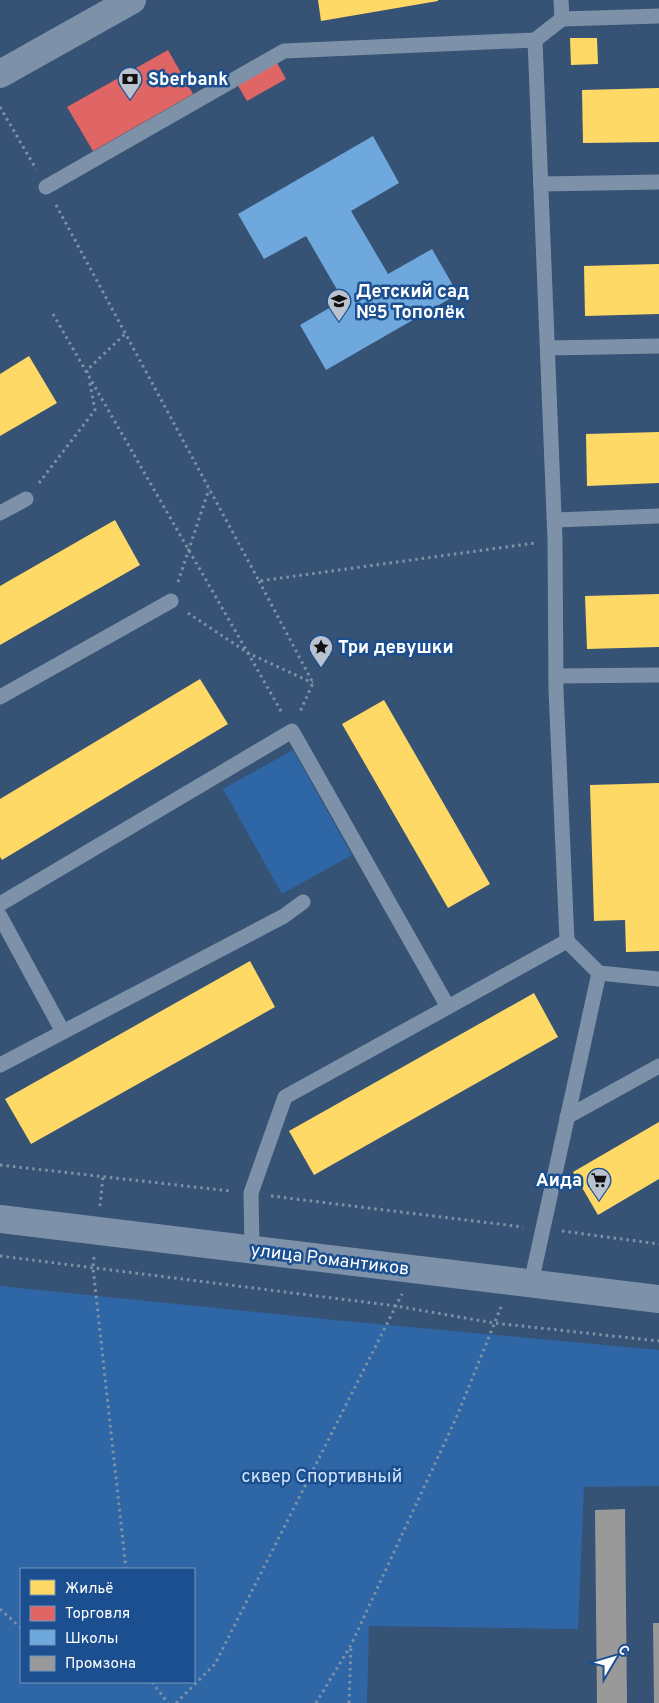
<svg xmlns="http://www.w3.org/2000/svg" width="659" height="1703" font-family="Overpass,sans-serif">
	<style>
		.green { fill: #2f66a5; fill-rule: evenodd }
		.homes { fill: #ffd966 }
		.shops { fill: #e06666 }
		.schools { fill: #6fa8dc }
		.industry { fill: #999 }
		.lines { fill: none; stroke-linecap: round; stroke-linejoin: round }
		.path { stroke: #7d92a8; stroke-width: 3; stroke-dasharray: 2.5 4; stroke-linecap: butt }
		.lane { stroke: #7d92a8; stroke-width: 15 }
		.street { stroke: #7d92a8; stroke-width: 28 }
		.labels { text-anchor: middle; stroke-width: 5; stroke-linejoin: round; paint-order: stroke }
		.poi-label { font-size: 18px; font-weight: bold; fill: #fff; stroke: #1b4f8f; text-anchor: start }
		.street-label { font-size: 18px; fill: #fff; stroke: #1b4f8f }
		.park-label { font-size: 18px; fill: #cfe3fa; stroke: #1b4f8f }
	</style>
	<rect width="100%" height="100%" fill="#365274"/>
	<g class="green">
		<path d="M293 750 352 855 282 894 223 789Z"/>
		<path d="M0 1286 334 1320 659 1350V1486L584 1487 578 1629 369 1626 367 1703H0ZM21 1569H194V1682H21Z"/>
	</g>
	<g class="homes">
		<path d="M318 0H438V1L321 21Z"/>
		<path d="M570 38H597L598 64 571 65Z"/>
		<path d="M659 88V142L583 143 582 90Z"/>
		<path d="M659 264V314L585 316 584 266Z"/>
		<path d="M29 356 57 403 0 436V374Z"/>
		<path d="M659 432V483L587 486 586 434Z"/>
		<path d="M115 520 140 565 0 645V586Z"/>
		<path d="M659 594V647L587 649 585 596Z"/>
		<path d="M200 679 228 724 2 860 0 857V799Z"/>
		<path d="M384 700 490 884 448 908 342 724Z"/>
		<path d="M659 783V951L626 952 625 920 594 921 590 785Z"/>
		<path d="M250 961 275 1007 31 1144 5 1099Z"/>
		<path d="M534 993 558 1037 314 1175 289 1131Z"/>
		<path d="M659 1122V1179L598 1215 573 1172Z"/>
	</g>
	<g class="shops">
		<path d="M168 50 193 94 93 151 67 107Z"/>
		<path d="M276 61 286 79 247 101 237 84Z"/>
	</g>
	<path class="schools" d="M373 136 399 183 351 211 388 274 432 249 458 294 326 370 300 325 343 300 306 236 264 259 238 214Z"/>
	<g class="industry">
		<path d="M625 1509 627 1703H597L595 1510Z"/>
		<path d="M653 1623H659V1703H654Z"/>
	</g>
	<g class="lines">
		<g class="path">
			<path d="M0 107 36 169"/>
			<path d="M56 205 259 581 535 543"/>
			<path d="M53 314 248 653 313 683"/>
			<path d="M87 373V370L126 333"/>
			<path d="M39 483 95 410 89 379"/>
			<path d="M259 581 313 683 299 714"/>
			<path d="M178 582 209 489"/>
			<path d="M188 613 248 653 282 713"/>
			<path d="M0 1165 230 1191"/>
			<path d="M271 1196 523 1227"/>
			<path d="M100 1206 103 1176"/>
			<path d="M562 1231 659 1244"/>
			<path d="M0 1256 396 1306 494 1323 659 1341"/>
			<path d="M94 1257 93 1268 126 1569"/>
			<path d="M0 1609 21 1628"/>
			<path d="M152 1682 168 1703"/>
			<path d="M176 1703 215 1664 402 1294"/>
			<path d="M316 1703 351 1645 457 1416 501 1307"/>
			<path d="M349 1703 351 1646"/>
		</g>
		<g class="lane">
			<path d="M562 19 659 16"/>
			<path d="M535 40 555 540 556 690 567 941"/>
			<path d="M541 184 659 182"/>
			<path d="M46 187 284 51 535 40 562 19 561 0"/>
			<path d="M548 348 659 346"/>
			<path d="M0 513 26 499"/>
			<path d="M555 520 659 516"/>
			<path d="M556 676 659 675"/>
			<path d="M0 697 171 601"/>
			<path d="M0 904 292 731 448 1007 567 941 599 973 531 1283"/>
			<path d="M0 916 63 1032"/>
			<path d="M599 973 659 979"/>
			<path d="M0 1065 284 916 303 902"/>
			<path d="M567 1117 659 1066"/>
			<path d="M252 1249 251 1193 285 1097 448 1007"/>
		</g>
		<g class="street">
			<path d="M0 74 132 0"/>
			<path d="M0 1219 659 1299"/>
		</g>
	</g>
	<defs>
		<g id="bank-pin" transform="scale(1.25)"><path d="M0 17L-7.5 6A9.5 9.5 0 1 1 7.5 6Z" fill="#b9c2ce" stroke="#1b4f8f"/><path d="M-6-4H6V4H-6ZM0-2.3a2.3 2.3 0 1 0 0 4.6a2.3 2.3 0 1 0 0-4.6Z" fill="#111"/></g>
		<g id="school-pin" transform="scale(1.25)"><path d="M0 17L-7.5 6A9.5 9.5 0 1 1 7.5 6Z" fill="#b9c2ce" stroke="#1b4f8f"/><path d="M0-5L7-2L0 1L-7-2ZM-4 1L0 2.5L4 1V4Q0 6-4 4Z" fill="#111"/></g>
		<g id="sight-pin" transform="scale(1.25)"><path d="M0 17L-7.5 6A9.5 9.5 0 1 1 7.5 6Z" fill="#b9c2ce" stroke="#1b4f8f"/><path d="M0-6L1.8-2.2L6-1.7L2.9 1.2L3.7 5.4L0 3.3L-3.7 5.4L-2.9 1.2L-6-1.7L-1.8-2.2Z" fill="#111"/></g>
		<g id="supermarket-pin" transform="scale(1.25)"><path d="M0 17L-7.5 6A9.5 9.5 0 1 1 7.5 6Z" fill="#b9c2ce" stroke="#1b4f8f"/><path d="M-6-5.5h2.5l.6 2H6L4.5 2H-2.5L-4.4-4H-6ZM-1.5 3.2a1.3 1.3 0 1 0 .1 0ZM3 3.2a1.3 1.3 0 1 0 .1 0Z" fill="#111"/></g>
	</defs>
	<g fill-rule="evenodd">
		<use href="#bank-pin" x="130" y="79"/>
		<use href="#school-pin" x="339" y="301"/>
		<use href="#sight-pin" x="321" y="647"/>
		<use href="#supermarket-pin" x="599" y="1180"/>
	</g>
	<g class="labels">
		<g class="poi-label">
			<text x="148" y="85">Sberbank</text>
			<text x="356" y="297">Детский сад<tspan x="356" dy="21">№5 Тополёк</tspan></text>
			<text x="338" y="653">Три девушки</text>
			<text x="582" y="1186" text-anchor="end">Аида</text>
		</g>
		<g class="street-label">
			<text transform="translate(330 1259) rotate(7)" y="6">улица Романтиков</text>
		</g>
		<g class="park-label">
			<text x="322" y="1482">сквер Спортивный</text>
		</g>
	</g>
	<rect x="20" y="1568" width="175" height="115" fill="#1b4f8f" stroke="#7695bc"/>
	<rect x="30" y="1580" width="25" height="15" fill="#ffd966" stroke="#7695bc"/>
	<text x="65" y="1593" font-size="15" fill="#ffffff">Жильё</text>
	<rect x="30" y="1606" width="25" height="15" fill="#e06666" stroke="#7695bc"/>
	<text x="65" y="1618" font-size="15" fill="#ffffff">Торговля</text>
	<rect x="30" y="1630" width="25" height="15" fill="#6fa8dc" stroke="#7695bc"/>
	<text x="65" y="1643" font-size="15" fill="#ffffff">Школы</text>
	<rect x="30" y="1656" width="25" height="15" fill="#999999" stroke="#7695bc"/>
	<text x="65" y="1668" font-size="15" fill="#ffffff">Промзона</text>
	<g transform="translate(614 1658) rotate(52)" stroke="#1b4f8f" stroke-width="4" paint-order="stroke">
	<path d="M0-4L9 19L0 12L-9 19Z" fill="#ffffff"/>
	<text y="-8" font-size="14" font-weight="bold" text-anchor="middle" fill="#ffffff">С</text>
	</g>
</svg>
